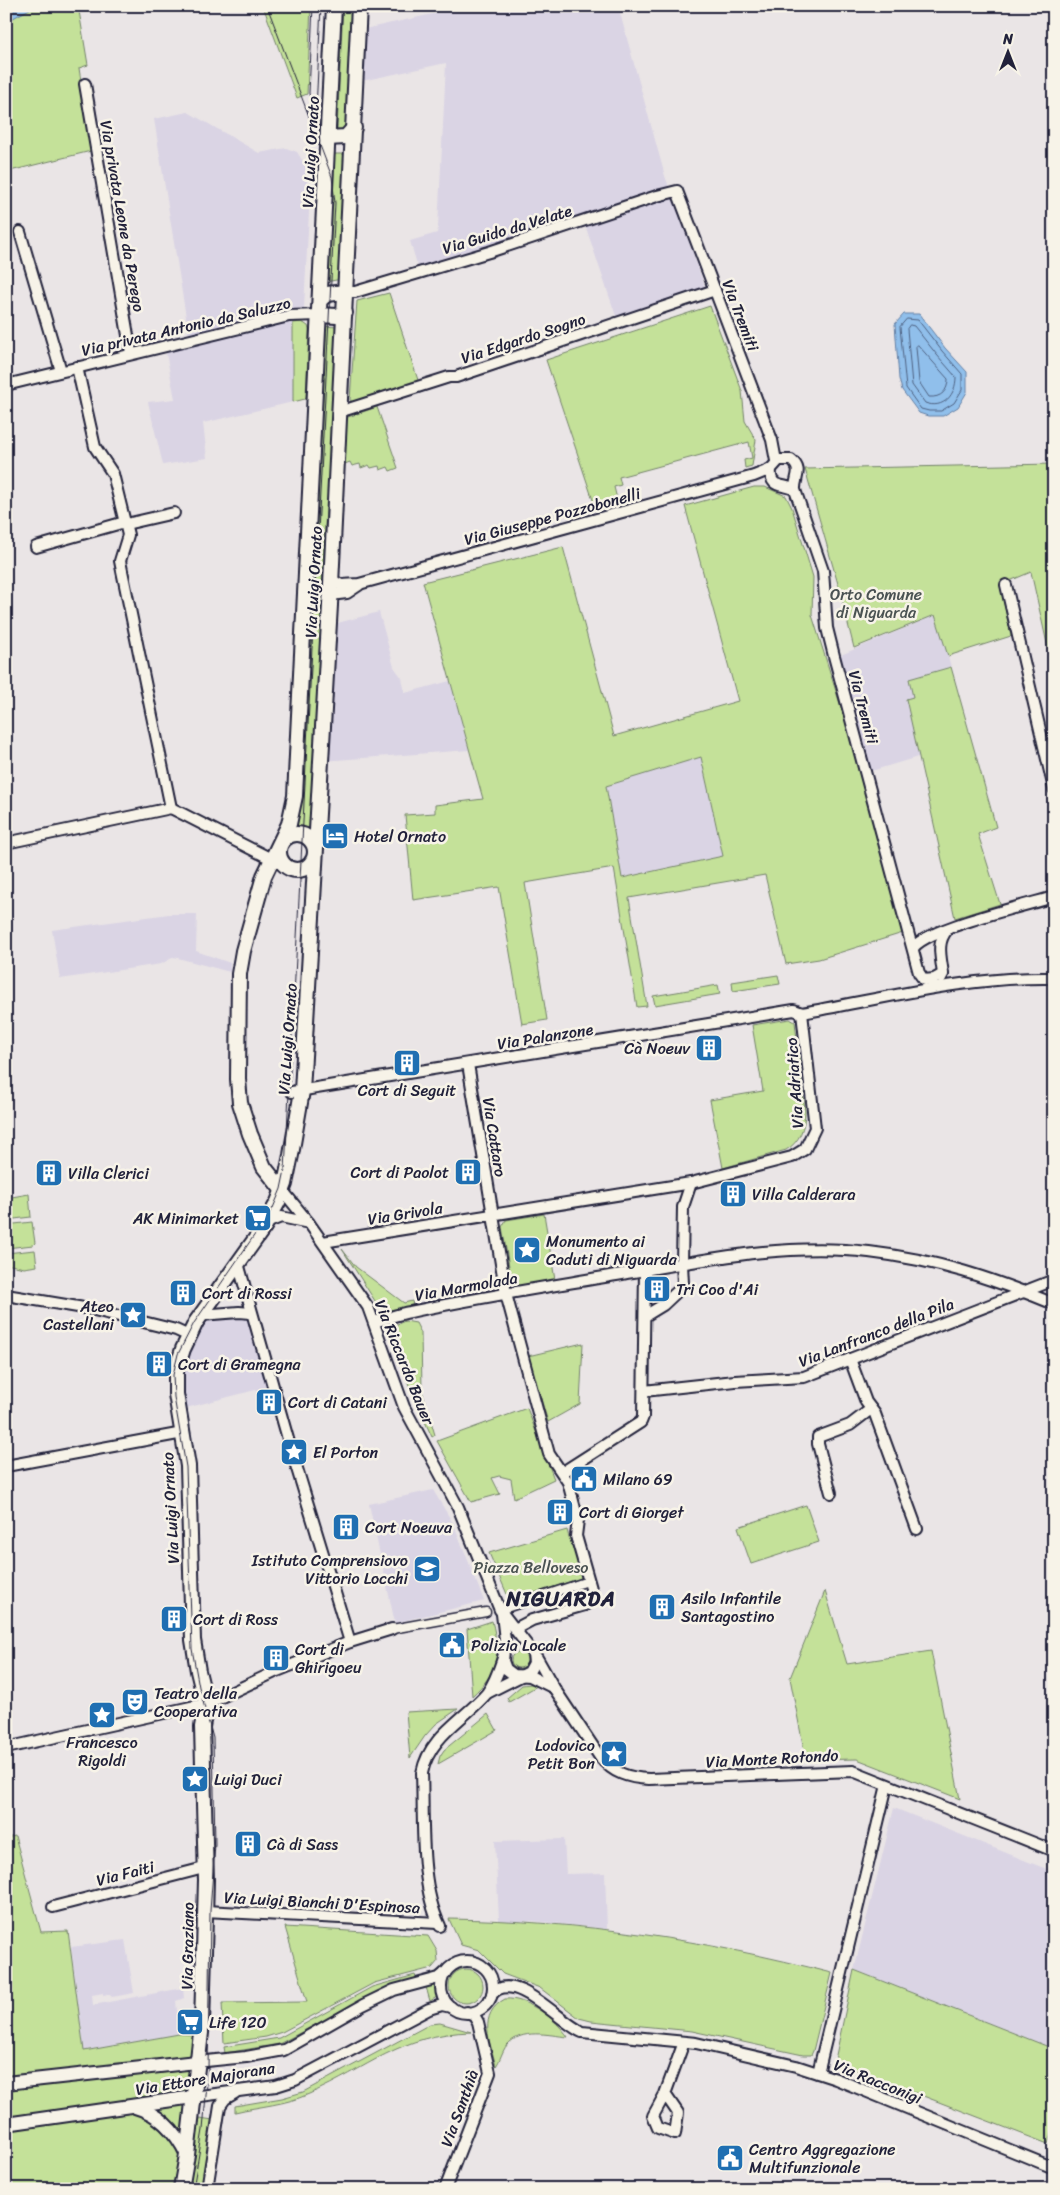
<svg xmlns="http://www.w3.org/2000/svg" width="1060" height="2195" font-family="Sriracha,sans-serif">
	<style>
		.built { fill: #dad4e4 }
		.green { fill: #c4e199; stroke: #73826a; fill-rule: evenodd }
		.water { fill: #90bfeb; stroke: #6480a5 }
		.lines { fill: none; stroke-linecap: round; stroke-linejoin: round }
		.shore { stroke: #4e6181; stroke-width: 1 }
		.minor-tunnel { stroke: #c2bec4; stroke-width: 10; stroke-dasharray: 10 5; stroke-linecap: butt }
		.pedestrian-casing { stroke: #22223b; stroke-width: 11 }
		.minor-casing { stroke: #22223b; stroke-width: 14 }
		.tertiary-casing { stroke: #22223b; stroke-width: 16 }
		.secondary-casing { stroke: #22223b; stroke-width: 18 }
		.pedestrian { stroke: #f7f3e8; stroke-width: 8 }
		.minor { stroke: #f7f3e8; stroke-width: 10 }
		.tertiary { stroke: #f7f3e8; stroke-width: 12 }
		.secondary { stroke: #f7f3e8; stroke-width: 14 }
		.tram { stroke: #22223b; stroke-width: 1 }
		.labels { text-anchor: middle; stroke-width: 5; stroke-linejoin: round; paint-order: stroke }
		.street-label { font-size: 16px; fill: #22223b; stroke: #f7f3e8 }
		.park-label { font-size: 16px; fill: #4a5252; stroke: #f7f3e8 }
		.poi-label { font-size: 16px; fill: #22223b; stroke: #f7f3e8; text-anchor: start }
		.district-label { font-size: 21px; font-weight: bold; letter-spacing: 1px; fill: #22223b; stroke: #f7f3e8 }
	</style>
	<rect width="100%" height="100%" fill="#eae5e6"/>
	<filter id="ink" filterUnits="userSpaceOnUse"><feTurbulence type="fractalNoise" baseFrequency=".02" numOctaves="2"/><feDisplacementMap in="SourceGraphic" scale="10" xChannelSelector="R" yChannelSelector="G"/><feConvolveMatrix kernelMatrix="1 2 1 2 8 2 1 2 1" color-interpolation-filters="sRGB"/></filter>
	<g filter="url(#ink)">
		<g class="built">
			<path d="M469 6H618L665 176 705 287 616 316 583 219 419 271 410 241 437 233 438 228 446 63 357 82 360 30Z"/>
			<path d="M188 112 259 153 286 148 297 152 311 174 304 308 292 310 293 402 203 423 207 458 163 465 148 402 175 399 165 348 190 342 154 119Z"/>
			<path d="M379 612 394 667 402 678 405 693 450 681 469 750 323 761 330 625Z"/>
			<path d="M936 615 951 667 909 679 913 697 906 699 921 756 868 772 836 657Z"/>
			<path d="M701 757 723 856 621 878 606 786Z"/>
			<path d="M169 914H197L196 951 230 963V972L174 957 161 964 60 979 52 930Z"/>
			<path d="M250 1315 271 1386 182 1409 179 1371 204 1317Z"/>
			<path d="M433 1490 454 1525 484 1601 395 1623 369 1504Z"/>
			<path d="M894 1808 1054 1872V2049L854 1970Z"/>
			<path d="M564 1839 566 1874 605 1873 607 1929 533 1921 507 1922 499 1920 495 1841Z"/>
			<path d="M125 1940 134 1993 112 1997 109 1994 103 1995V1993L92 1995 93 2005 183 1988 184 1998 176 2001 179 2034 84 2051 71 1947Z"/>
		</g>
		<g class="green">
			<path d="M6 6H116L79 11 88 65 79 68 91 151 6 172Z"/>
			<path d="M263 6H311L307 94 297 98Z"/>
			<path d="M343 6H355L350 118 345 130H337Z"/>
			<path d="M332 154H347L342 279 325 282Z"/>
			<path d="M389 293 419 383 355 404 350 400 357 301Z"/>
			<path d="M710 306 742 391 745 421 756 440 752 466 745 468 744 460 752 458 749 442 619 477 621 485 614 487 618 503 596 509 546 360Z"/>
			<path d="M302 322 308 326 309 330 306 396 305 399 293 402V323Z"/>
			<path d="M323 326 339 327 330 507H326L322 587 326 588 311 833 292 828 310 587 314 585 317 507H313Z"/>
			<path d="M377 407 398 468 390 471 388 467 380 470 379 466 371 468 369 465 361 468 360 464 352 466 350 462 342 465 345 418Z"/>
			<path d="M1054 464V675L1031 572 1000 585 1011 636 948 656 935 615 854 648 838 584 805 469Z"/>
			<path d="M754 487H765L786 496 792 508 813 577 812 615 862 774 906 932 819 959 786 964 765 875 629 898 647 1006 637 1007 614 868 525 883 547 1020 522 1024 499 887 413 900 405 815 435 813V805L483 799 423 582 563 547 614 736 738 701 685 506ZM701 757 723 856 622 878 606 786Z"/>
			<path d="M951 667 996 827 978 834 1000 904 955 918 906 699 913 697 909 679Z"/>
			<path d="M778 975 780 984 733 991 732 982Z"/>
			<path d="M718 985 720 994 655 1005 653 996Z"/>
			<path d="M790 1019 795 1022 805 1111C805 1127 800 1142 786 1150L723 1168 710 1100 763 1091 752 1025Z"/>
			<path d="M29 1194 31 1217 6 1220V1198Z"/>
			<path d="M544 1214 555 1280 518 1287 512 1283 502 1227 506 1220Z"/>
			<path d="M32 1222 35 1243 33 1245 6 1248V1225Z"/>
			<path d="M342 1249 356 1267 404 1303 412 1301 413 1306 382 1312Z"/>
			<path d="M35 1250 37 1266 24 1268 6 1264V1253Z"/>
			<path d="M405 1321 416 1323 421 1333 422 1391 435 1435 432 1437 411 1391 389 1327Z"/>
			<path d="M583 1343 580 1404 548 1422 528 1356Z"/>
			<path d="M527 1408 554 1479 514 1498 511 1479 499 1476 492 1478 500 1494 471 1502 437 1441Z"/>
			<path d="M806 1505 819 1542 751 1564 738 1527Z"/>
			<path d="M567 1530C570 1547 584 1561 581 1578L510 1601 489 1553Z"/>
			<path d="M825 1591 847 1664 931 1651 960 1799 857 1759 806 1760 790 1678Z"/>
			<path d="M492 1621C501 1655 498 1672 472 1696L467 1629Z"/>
			<circle cx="519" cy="1660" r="8"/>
			<path d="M531 1684 537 1686 509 1702 507 1698 522 1685Z"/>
			<path d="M458 1709 436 1724 425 1736 410 1758 406 1712Z"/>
			<path d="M488 1714 497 1730 438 1764 440 1756 444 1750Z"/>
			<path d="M15 1836 41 1932 68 1931 84 2051 179 2034 194 2035 179 2163 171 2189H6V1838Z"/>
			<path d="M449 1919C581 1921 705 1940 832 1973L813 2051 811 2055H803L692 2031 591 2021 579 2018 540 1988 503 1974 479 1950 461 1945Z"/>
			<path d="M285 1927 428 1936 437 1951 438 1961 432 1968 374 1983 282 2032 266 2037 224 2043 222 2003 307 2002Z"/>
			<circle cx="466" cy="1986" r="17"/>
			<path d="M854 1970 1054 2049V2127L1048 2144 840 2064 835 2060Z"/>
			<path d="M415 1975 416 1978 414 1979 371 1995 279 2044 225 2053 224 2047 279 2038 372 1987Z"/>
			<path d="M434 1985 437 1997 430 2001 426 1987Z"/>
			<path d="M505 1999C527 1997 557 2020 568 2037 548 2035 522 2028 507 2045 502 2051 500 2061 496 2066 490 2042 477 2014 505 1999Z"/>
			<path d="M440 2023 471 2032C400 2034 369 2068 309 2094 285 2105 260 2106 235 2112V2106L282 2098 303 2092 421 2029 430 2024Z"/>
			<path d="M200 2118 213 2120 203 2189H189Z"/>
		</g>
		<g class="water">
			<path d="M6 6H35L6 22Z"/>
			<path d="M904 314H919L945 348 967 372V392L958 407 943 416H928L919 413 902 390 899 379 895 324Z"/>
		</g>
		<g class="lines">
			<g class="shore">
				<path d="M907 319 918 320 942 351 962 374V390L954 403 941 411H929L921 409 906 388 900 327Z"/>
				<path d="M910 325 914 326 937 355 956 377C956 394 944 410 925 403L912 385 907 329Z"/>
				<path d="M918 345 948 379C948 391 941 398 929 397L919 382 916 347Z"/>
			</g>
			<path class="minor-tunnel" d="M290 1446 295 1462"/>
			<g class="pedestrian-casing">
				<g id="pedestrian">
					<path d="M500 1610 585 1582"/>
					<path d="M392 1629 486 1612"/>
				</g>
			</g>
			<g class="minor-casing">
				<g id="minor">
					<path d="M85 84 131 353"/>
					<path d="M20 232 61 371"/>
					<path d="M345 292H355L489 252 657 196 677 191 772 440 776 461"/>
					<path d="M77 367 95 447 113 474 128 535 120 561 171 808"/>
					<path d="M6 385 289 316 319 315"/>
					<path d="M339 412 449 377H456L715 290"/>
					<path d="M795 490C784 483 769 490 771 469L779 460H791C804 470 794 478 795 490L823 571 827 628 834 656 919 973 924 980 934 979 943 974"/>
					<path d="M126 524 174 513"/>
					<path d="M36 547 125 522"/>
					<path d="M330 579 341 585 359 584 754 476 771 469"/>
					<path d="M1006 585 1054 789"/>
					<path d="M330 595 347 593 359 585"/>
					<path d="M171 808 287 867"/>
					<path d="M6 843 171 808"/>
					<path d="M914 947C929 928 1026 905 1054 897"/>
					<path d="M941 978 943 974C941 957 936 943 947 930"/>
					<path d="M468 1064 506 1294 549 1454 568 1482 578 1520 576 1536 592 1592 591 1599 585 1605 532 1620 515 1629"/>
					<path d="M292 1092 794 1010 802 1013C886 998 968 976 1054 978"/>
					<path d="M283 1191 309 1223 368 1307 404 1407 458 1507 500 1610 537 1658 554 1688 600 1757C613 1773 628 1778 649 1779L853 1771 1054 1851"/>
					<path d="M266 1223 281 1217 309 1223"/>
					<path d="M323 1242 691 1183 792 1157 805 1149 815 1128 802 1013"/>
					<path d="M238 1263 290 1446"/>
					<path d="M6 1295 90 1309 176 1330 189 1336"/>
					<path d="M201 1315 239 1312 251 1313"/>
					<path d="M645 1316 663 1305 680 1289 683 1283 682 1264 683 1207 691 1183"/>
					<path d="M374 1322C386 1319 398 1314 410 1312 480 1297 552 1286 622 1274 704 1260 786 1242 869 1252 937 1260 991 1278 1054 1304"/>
					<path d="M850 1359 866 1402 875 1414 917 1529"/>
					<path d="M644 1391 735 1381 804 1377 1054 1280"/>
					<path d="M295 1462 350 1642"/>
					<path d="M6 1466 183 1433"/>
					<path d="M563 1472 641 1422 643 1417 645 1270"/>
					<path d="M831 1493 818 1444V1437L850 1425 871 1409"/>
					<path d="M502 1614 505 1640 503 1661 506 1669 514 1675 530 1676 554 1688"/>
					<path d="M489 1692 529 1672 534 1663 533 1653"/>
					<path d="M6 1748 209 1703 277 1671 350 1642 392 1629"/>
					<path d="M53 1907 204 1868"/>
					<path d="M205 1911 438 1923"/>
					<path d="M440 1926C419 1883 424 1820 422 1773 429 1736 465 1719 487 1693 495 1682 499 1670 503 1658"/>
					<circle cx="467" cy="1987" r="26"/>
					<path d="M492 1994C515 1968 561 2024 582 2032L696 2043 796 2066 836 2079 1054 2168"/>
					<path d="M196 2062 246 2057 284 2050 363 2005 394 1990 439 1978 445 1973"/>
					<path d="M818 2073 887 1785"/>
					<path d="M665 2094 678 2113 675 2134 658 2128 653 2116 665 2094 684 2042"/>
					<path d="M193 2097 276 2086 295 2080 429 2009 442 2005 451 2007"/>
					<path d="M207 2189 220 2106 225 2099 235 2093"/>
					<path d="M445 2189 490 2073 478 2022 474 2015 467 2012"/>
				</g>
			</g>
			<g class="tertiary-casing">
				<g id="tertiary">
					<path d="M6 2083 196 2062"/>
					<path d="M135 2107C160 2114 176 2132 187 2155"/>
					<path d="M6 2124 193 2097"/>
				</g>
			</g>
			<g class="secondary-casing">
				<g id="secondary">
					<path d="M327 138 346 137 354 128"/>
					<path d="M320 300 327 294 345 292"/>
					<path d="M319 315 337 316 345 313"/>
					<circle cx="297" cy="852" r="18"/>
					<path d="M283 1191 264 1167 250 1134 240 1103 238 1079 239 974 243 951 264 876 289 824 295 796 334 6"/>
					<path d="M181 2189 187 2155 202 2024 206 1880 202 1727 206 1704 198 1671 193 1640 188 1466 176 1394V1371L183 1349 196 1322 264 1227 278 1202 285 1184 291 1155 302 1091 330 605 359 6"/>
				</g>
			</g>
			<use href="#pedestrian" class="pedestrian"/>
			<use href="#minor" class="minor"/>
			<use href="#tertiary" class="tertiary"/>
			<use href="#secondary" class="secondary"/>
			<g class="tram">
				<path d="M312 110 309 93 313 6"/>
				<path d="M319 128 316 110 321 6"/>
				<path d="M193 2189 203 2130 208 2072 210 1911 215 1844 213 1738 199 1687 192 1649 186 1467 174 1397 173 1375 178 1354 194 1323 273 1208 281 1189 285 1170 335 203 332 177 267 6"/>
			</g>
		</g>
	</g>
	<defs>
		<g id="hotel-square" transform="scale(1.4375)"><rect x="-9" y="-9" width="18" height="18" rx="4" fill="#1f6fb2" stroke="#f7f3e8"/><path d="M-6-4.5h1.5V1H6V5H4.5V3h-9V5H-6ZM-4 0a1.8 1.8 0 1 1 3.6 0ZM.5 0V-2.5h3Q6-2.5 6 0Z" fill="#fff"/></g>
		<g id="building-square" transform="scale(1.4375)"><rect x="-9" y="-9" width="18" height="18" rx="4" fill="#1f6fb2" stroke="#f7f3e8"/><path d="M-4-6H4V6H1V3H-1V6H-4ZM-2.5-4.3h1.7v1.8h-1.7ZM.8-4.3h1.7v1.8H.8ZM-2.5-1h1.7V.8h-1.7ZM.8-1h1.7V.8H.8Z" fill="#fff"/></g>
		<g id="supermarket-square" transform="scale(1.4375)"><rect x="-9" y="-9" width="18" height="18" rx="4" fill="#1f6fb2" stroke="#f7f3e8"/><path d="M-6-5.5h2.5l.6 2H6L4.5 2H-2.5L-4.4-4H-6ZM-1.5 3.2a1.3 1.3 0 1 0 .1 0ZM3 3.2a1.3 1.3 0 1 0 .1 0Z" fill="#fff"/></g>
		<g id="sight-square" transform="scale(1.4375)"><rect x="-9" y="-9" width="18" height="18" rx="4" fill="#1f6fb2" stroke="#f7f3e8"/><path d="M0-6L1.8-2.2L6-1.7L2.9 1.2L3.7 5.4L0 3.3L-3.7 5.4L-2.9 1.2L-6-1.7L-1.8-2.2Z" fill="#fff"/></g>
		<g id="civic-square" transform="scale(1.4375)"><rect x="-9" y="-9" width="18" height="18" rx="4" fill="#1f6fb2" stroke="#f7f3e8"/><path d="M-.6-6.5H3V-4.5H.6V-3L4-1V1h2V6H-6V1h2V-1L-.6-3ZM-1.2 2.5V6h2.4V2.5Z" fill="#fff"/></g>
		<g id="school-square" transform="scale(1.4375)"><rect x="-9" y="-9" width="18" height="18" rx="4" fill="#1f6fb2" stroke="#f7f3e8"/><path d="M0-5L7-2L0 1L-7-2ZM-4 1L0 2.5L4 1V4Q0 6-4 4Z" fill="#fff"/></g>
		<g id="theatre-square" transform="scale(1.4375)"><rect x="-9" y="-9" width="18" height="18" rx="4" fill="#1f6fb2" stroke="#f7f3e8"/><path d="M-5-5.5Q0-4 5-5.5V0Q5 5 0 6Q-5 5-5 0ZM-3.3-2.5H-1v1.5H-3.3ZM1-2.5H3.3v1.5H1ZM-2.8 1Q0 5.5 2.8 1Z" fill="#fff"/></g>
	</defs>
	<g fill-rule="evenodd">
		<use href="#hotel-square" x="335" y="836"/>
		<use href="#building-square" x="709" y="1048"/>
		<use href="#building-square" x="407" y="1063"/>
		<use href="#building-square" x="468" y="1172"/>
		<use href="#building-square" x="49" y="1173"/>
		<use href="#building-square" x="733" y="1194"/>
		<use href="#supermarket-square" x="258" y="1218"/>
		<use href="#sight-square" x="527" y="1250"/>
		<use href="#building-square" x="657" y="1289"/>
		<use href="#building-square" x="183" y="1293"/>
		<use href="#sight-square" x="133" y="1315"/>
		<use href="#building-square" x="159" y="1364"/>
		<use href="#building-square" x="269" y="1402"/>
		<use href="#sight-square" x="294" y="1452"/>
		<use href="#civic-square" x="584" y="1479"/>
		<use href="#building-square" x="560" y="1512"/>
		<use href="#building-square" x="346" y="1527"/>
		<use href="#school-square" x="427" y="1569"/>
		<use href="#building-square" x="662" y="1607"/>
		<use href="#building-square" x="174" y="1619"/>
		<use href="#civic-square" x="452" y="1645"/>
		<use href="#building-square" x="276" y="1658"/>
		<use href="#theatre-square" x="135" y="1702"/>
		<use href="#sight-square" x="102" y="1715"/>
		<use href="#sight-square" x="614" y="1754"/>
		<use href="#sight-square" x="195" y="1779"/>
		<use href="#building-square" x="248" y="1844"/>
		<use href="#supermarket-square" x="190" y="2022"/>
		<use href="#civic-square" x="730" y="2158"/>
	</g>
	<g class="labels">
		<g class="street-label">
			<text transform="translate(310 152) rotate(-87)" y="6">Via Luigi Ornato</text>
			<text transform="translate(123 216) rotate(80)" y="6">Via privata Leone da Perego</text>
			<text transform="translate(507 229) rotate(-17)" y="6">Via Guido da Velate</text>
			<text transform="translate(741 315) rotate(69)" y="6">Via Tremiti</text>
			<text transform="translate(186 326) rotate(-13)" y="6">Via privata Antonio da Saluzzo</text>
			<text transform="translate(523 338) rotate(-18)" y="6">Via Edgardo Sogno</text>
			<text transform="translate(552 516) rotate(-15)" y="6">Via Giuseppe Pozzobonelli</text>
			<text transform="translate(313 582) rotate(-87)" y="6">Via Luigi Ornato</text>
			<text transform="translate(864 707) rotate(75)" y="6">Via Tremiti</text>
			<text transform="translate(545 1036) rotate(-9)" y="6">Via Palanzone</text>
			<text transform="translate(287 1039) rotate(-86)" y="6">Via Luigi Ornato</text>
			<text transform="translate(794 1083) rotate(-94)" y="6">Via Adriatico</text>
			<text transform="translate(495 1137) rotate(81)" y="6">Via Cattaro</text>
			<text transform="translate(405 1213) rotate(-9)" y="6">Via Grivola</text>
			<text transform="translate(466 1286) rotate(-10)" y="6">Via Marmolada</text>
			<text transform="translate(876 1332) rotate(-21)" y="6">Via Lanfranco della Pila</text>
			<text transform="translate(405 1362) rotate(68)" y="6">Via Riccardo Bauer</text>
			<text transform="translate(170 1508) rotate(-93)" y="6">Via Luigi Ornato</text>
			<text transform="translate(772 1758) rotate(-3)" y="6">Via Monte Rotondo</text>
			<text transform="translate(125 1873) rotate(-14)" y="6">Via Faiti</text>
			<text transform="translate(322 1902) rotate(3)" y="6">Via Luigi Bianchi D'Espinosa</text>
			<text transform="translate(187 1946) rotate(-89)" y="6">Via Graziano</text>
			<text transform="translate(205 2078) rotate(-9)" y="6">Via Ettore Majorana</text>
			<text transform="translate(878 2081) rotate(22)" y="6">Via Racconigi</text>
			<text transform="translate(459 2108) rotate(-70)" y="6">Via Santhià</text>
		</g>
		<g class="park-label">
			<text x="876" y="600">Orto Comune<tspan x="876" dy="18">di Niguarda</tspan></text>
			<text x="531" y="1573">Piazza Belloveso</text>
		</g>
		<g class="poi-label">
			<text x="354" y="842">Hotel Ornato</text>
			<text x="690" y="1054" text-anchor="end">Cà Noeuv</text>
			<text x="407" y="1096" text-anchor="middle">Cort di Seguit</text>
			<text x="449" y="1178" text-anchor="end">Cort di Paolot</text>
			<text x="68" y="1179">Villa Clerici</text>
			<text x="752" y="1200">Villa Calderara</text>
			<text x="239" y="1224" text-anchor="end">AK Minimarket</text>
			<text x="546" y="1247">Monumento ai<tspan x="546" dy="18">Caduti di Niguarda</tspan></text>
			<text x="676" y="1295">Tri Coo d'Ai</text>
			<text x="202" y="1299">Cort di Rossi</text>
			<text x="114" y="1312" text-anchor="end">Ateo<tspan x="114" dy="18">Castellani</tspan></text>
			<text x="178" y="1370">Cort di Gramegna</text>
			<text x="288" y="1408">Cort di Catani</text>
			<text x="313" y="1458">El Porton</text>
			<text x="603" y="1485">Milano 69</text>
			<text x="579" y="1518">Cort di Giorget</text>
			<text x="365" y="1533">Cort Noeuva</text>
			<text x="408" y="1566" text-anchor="end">Istituto Comprensiovo<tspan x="408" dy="18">Vittorio Locchi</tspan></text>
			<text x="681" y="1604">Asilo Infantile<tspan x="681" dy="18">Santagostino</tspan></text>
			<text x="193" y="1625">Cort di Ross</text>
			<text x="471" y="1651">Polizia Locale</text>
			<text x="295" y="1655">Cort di<tspan x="295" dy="18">Ghirigoeu</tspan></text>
			<text x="154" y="1699">Teatro della<tspan x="154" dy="18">Cooperativa</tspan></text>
			<text x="102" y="1748" text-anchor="middle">Francesco<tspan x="102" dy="18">Rigoldi</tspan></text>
			<text x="595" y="1751" text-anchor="end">Lodovico<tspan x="595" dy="18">Petit Bon</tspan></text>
			<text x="214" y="1785">Luigi Duci</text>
			<text x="267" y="1850">Cà di Sass</text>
			<text x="209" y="2028">Life 120</text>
			<text x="749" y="2155">Centro Aggregazione<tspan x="749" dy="18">Multifunzionale</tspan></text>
		</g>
		<g class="district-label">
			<text x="561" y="1606">NIGUARDA</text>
		</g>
	</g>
	<rect width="1060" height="2195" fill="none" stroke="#f7f3e8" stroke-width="25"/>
	<rect x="12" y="12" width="1035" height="2170" fill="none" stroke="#22223b" stroke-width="2" filter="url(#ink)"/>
	<g transform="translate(1008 52)" stroke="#f7f3e8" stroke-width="4" paint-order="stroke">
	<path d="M0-4L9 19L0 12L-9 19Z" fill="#22223b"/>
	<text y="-8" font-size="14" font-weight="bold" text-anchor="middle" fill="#22223b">N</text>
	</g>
</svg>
